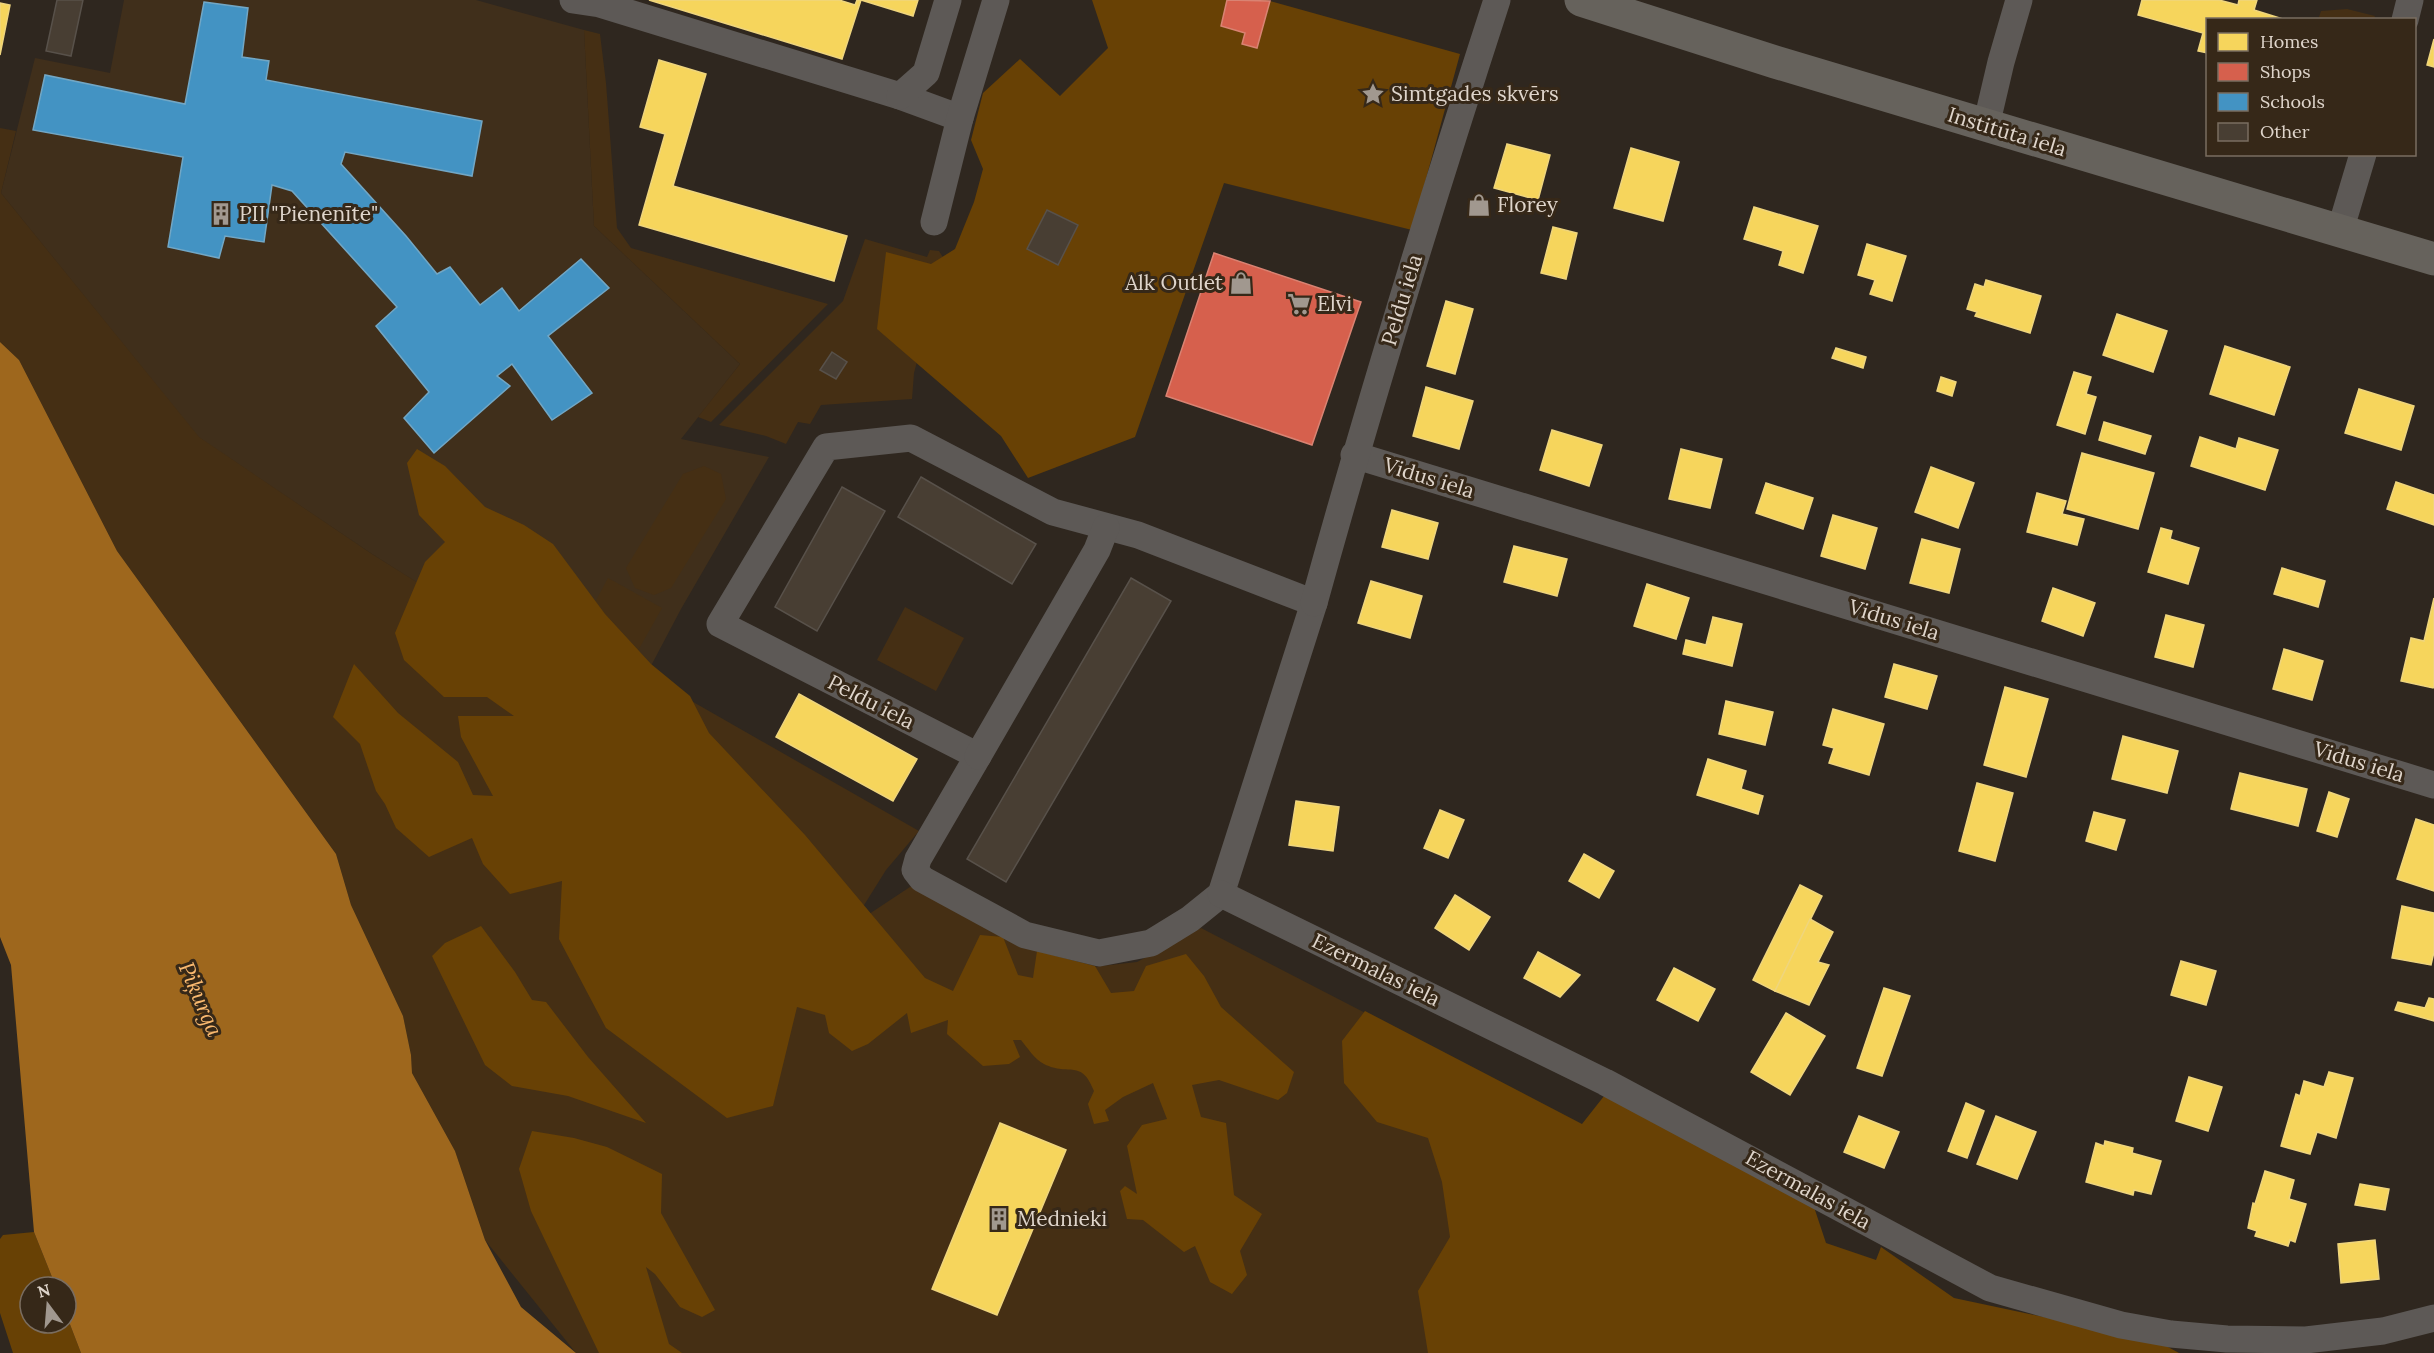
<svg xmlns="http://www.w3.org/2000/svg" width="2434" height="1353" font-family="Lora,serif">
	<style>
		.built { fill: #402f1b }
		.green { fill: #452f14; fill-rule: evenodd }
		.forest { fill: #684105 }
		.water { fill: #9e671d }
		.homes { fill: #f6d55c; stroke: #efd57d; stroke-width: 1.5 }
		.shops { fill: #d6604d; stroke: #d98373; stroke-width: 1.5 }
		.schools { fill: #4393c3; stroke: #72a7c5; stroke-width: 1.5 }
		.building { fill: #483e33; stroke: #58514a; stroke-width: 1.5 }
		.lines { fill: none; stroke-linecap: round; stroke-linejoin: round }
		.street { stroke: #5d5956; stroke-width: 27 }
		.primary { stroke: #66625c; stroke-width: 33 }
		.labels { text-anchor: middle; stroke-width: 6; stroke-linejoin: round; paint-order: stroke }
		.poi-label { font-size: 21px; fill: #dfd5cb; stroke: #362818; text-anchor: start }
		.street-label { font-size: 21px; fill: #dfd5cb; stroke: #362818 }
		.water-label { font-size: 22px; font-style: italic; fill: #fab96f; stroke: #362818 }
	</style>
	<rect width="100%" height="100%" fill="#2f271f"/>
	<path class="built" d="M124 0H476L584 30 594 226 740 364 681 439 769 457 681 609 625 715 372 554 198 437 1 193 35 58 110 73Z"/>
	<g class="green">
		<path d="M2347 9 2375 16 2373 20H2323L2319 17 2321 11Z"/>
		<path d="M584 30 600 34 606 83 617 228 631 248 828 304 711 422 698 417 740 364 594 226Z"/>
		<path d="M0 128 16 131 1 193 199 437 372 554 523 649 646 675 919 831 886 870 851 926 922 879 1084 968 1137 962 1201 928 1582 1125 1502 1353H576L485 1240 455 1151 412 1073 411 1055 403 1016 351 905 336 854 117 551 19 360 0 342Z"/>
		<path d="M865 239 927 257 930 250 939 251 944 259 914 373 912 399 821 405 810 424 798 422 786 444 766 436 719 425 843 301ZM832 352 847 362 835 379 821 369Z"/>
		<path d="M704 466 721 474 726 499 671 588 654 595 635 588 626 568 683 474Z"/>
		<path d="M608 578 662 608 631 663 578 634Z"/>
		<path d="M905 607 964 638 936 691 877 660Z"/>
	</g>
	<g class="forest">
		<path d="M1092 0H1266L1460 54 1412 230 1224 183 1135 437 1028 478 1001 436 877 329 886 252 931 264 955 249 974 202 983 169 971 140 983 93 1020 59 1060 96 1108 48Z"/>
		<path d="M417 449 445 466 485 507 524 525 553 544 605 614 651 664 690 696 709 733 805 835 925 978 953 991 980 935 1003 937 1018 975 1033 978 1037 951 1095 966 1111 993 1134 991 1146 966 1186 954 1204 976 1221 1007 1294 1072 1287 1093 1278 1100 1219 1080 1192 1085 1201 1117 1226 1123 1234 1195 1262 1214 1240 1251 1247 1275 1232 1294 1210 1282 1195 1246 1184 1252 1143 1220 1127 1219 1120 1191 1125 1186 1137 1194 1127 1146 1142 1125 1167 1119 1153 1083 1123 1097 1105 1110 1109 1121 1094 1124 1088 1104 1094 1091C1081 1058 1070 1077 1044 1064 1035 1060 1027 1047 1021 1040H1013L1020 1057 1009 1064 983 1066 947 1034 948 1020 911 1033 907 1013 868 1044 852 1051 829 1033 825 1015 797 1007 773 1106 727 1118 606 1028 559 939 562 881 510 894 483 864 472 838 429 857 396 828 385 804 376 791 360 744 333 717 354 664 398 713 458 762 473 795 493 796 461 737 458 716H514L487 697H444L404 660 395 633 425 562 445 542 419 515 407 463Z"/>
		<path d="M481 926 515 972 532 1000 546 1002 588 1057 646 1123 568 1096 512 1086 485 1065 432 956 445 943Z"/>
		<path d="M1365 1011 1582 1124 1608 1091 1813 1204 1826 1243 1876 1260 1881 1247 1954 1298 2157 1341 2179 1353H1428L1418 1291 1450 1237 1442 1182 1428 1138 1377 1122 1344 1083 1342 1041Z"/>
		<path d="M532 1131 574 1138 607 1147 662 1174 661 1213 715 1310 702 1317 680 1307 655 1274 646 1267 669 1344 682 1353H599L531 1211 519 1169Z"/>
		<path d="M34 1232 56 1287H30V1323H66V1314L81 1353H13L0 1313V1239L3 1235Z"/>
	</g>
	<path class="water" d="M0 342 19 360 117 551 336 854 351 905 403 1016 411 1055 412 1073 455 1151 485 1240 521 1307 576 1353H81L66 1314V1287H56L34 1232 11 965 0 937Z"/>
	<g class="homes">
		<path d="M649 0H839L855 5 857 0H861L842 59Z"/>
		<path d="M861 0H918L913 16Z"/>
		<path d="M2142 0H2219L2238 5 2239 0H2257L2254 10 2286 20H2208V53L2198 51 2203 33 2138 15Z"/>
		<path d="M0 3 10 5 0 55Z"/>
		<path d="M2434 39V67L2427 65Z"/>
		<path d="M659 60 706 74 673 186 847 236 834 281 639 225 665 134 640 127Z"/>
		<path d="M1507 144 1550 155 1538 200 1494 188Z"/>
		<path d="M1631 148 1679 162 1663 221 1614 208Z"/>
		<path d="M1754 207 1818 226 1803 273 1779 265 1783 251 1744 239Z"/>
		<path d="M1553 227 1577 233 1566 279 1541 273Z"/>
		<path d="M1867 244 1906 256 1892 301 1870 294 1875 280 1858 275Z"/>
		<path d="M1986 280 2041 296 2030 333 1975 316 1977 312 1967 309 1975 284 1984 287Z"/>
		<path d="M1446 301 1473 309 1455 374 1427 366Z"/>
		<path d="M2117 314 2167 331 2153 372 2103 355Z"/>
		<path d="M2225 346 2290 367 2274 415 2210 394Z"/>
		<path d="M1836 348 1866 357 1863 368 1832 358Z"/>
		<path d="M2074 372 2091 377 2086 394 2096 397 2085 434 2057 425Z"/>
		<path d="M1941 377 1956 382 1952 396 1937 391Z"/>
		<path d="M1426 387 1473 401 1459 449 1413 436Z"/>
		<path d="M2359 389 2414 406 2401 450 2345 433Z"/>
		<path d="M2104 422 2151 436 2145 454 2099 440Z"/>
		<path d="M1552 430 1602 445 1589 486 1540 470Z"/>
		<path d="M2200 437 2236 449 2239 438 2278 450 2265 490 2191 466Z"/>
		<path d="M1681 449 1722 459 1710 508 1669 499Z"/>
		<path d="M2082 453 2154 473 2138 529 2067 509Z"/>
		<path d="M1931 467 1974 483 1958 528 1915 512Z"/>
		<path d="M2396 482 2434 495V525L2387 509Z"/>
		<path d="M1766 483 1813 498 1803 529 1756 513Z"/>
		<path d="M2037 493 2066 501 2062 514 2084 519 2077 545 2027 532Z"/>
		<path d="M1392 510 1438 523 1428 559 1382 547Z"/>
		<path d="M1833 515 1877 528 1865 569 1821 556Z"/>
		<path d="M2161 528 2172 531 2170 539 2199 548 2188 584 2148 572Z"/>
		<path d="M1922 539 1960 549 1949 593 1910 583Z"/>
		<path d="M1514 546 1567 559 1557 596 1504 582Z"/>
		<path d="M2282 568 2325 581 2318 607 2274 594Z"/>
		<path d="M1371 581 1422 596 1410 638 1358 623Z"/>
		<path d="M1647 584 1689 598 1676 639 1634 626Z"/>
		<path d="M2053 588 2095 603 2083 636 2042 621Z"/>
		<path d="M2434 598V686L2433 688 2401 681 2411 638 2424 641Z"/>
		<path d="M2166 615 2204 625 2193 667 2155 657Z"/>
		<path d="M1713 617 1742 624 1732 666 1683 654 1686 640 1706 645Z"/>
		<path d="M2284 649 2323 661 2312 700 2273 689Z"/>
		<path d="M1894 664 1937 676 1927 709 1885 697Z"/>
		<path d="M2005 687 2048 699 2026 777 1984 765Z"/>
		<path d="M799 694 917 759 893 801 776 737Z"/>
		<path d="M1726 701 1773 712 1765 745 1719 734Z"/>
		<path d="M1833 709 1884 724 1869 775 1829 763 1834 748 1823 745Z"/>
		<path d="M2123 736 2178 751 2167 793 2112 779Z"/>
		<path d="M1708 759 1746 771 1741 789 1763 796 1758 814 1697 795Z"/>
		<path d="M2240 773 2307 789 2298 826 2231 809Z"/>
		<path d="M1977 783 2013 793 1995 861 1959 851Z"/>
		<path d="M2329 792 2349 799 2337 837 2317 831Z"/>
		<path d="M1296 801 1339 807 1333 851 1289 845Z"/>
		<path d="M1440 810 1464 820 1448 858 1424 848Z"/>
		<path d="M2094 812 2125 820 2116 850 2086 841Z"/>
		<path d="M2416 819 2434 825V891L2397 879Z"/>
		<path d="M1584 854 1614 871 1599 898 1569 881Z"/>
		<path d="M1800 885 1822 896 1775 991 1753 980Z"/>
		<path d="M1455 895 1490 917 1469 950 1435 928Z"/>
		<path d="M2402 906 2434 913V952L2431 965 2392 958Z"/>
		<path d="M1810 919 1833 932 1818 962 1829 965 1809 1005 1775 991Z"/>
		<path d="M1538 952 1580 975 1560 997 1524 978Z"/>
		<path d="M2181 961 2216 971 2206 1005 2171 995Z"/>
		<path d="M1674 968 1715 989 1698 1021 1657 1000Z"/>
		<path d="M1884 988 1910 996 1882 1076 1857 1068Z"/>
		<path d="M2429 998 2434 999V1021L2395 1010 2398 1002 2425 1008Z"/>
		<path d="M1786 1013 1825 1036 1790 1095 1751 1072Z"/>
		<path d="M2329 1072 2353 1078 2336 1138 2317 1132 2310 1154 2281 1146 2296 1094 2300 1096 2304 1081 2324 1087Z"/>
		<path d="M2189 1077 2222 1087 2208 1131 2176 1121Z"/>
		<path d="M1966 1103 1984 1111 1967 1158 1948 1151Z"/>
		<path d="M1859 1116 1899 1132 1884 1168 1844 1152Z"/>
		<path d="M1996 1116 2036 1132 2017 1179 1977 1164Z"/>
		<path d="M1000 1123 1066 1150 997 1315 932 1289Z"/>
		<path d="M2105 1141 2133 1148 2132 1153 2161 1161 2151 1194 2134 1190 2133 1195 2086 1182 2096 1143 2104 1146Z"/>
		<path d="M2265 1171 2294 1180 2289 1199 2306 1204 2295 1242 2290 1240 2288 1246 2255 1236 2257 1231 2248 1228 2253 1203 2255 1204Z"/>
		<path d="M2360 1184 2389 1189 2385 1210 2355 1205Z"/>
		<path d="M2375 1240 2379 1279 2341 1283 2338 1244Z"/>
	</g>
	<g class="shops">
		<path d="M1227 0 1270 1 1257 48 1242 44 1245 33 1221 26Z"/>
		<path d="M1214 253 1361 302 1312 445 1166 396Z"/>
	</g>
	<path class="schools" d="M204 2 248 8 242 57 269 61 266 80 482 121 472 176 345 152 341 164 406 236 437 274 450 267 480 305 502 288 519 311 581 259 609 288 548 336 592 393 552 420 512 364 497 376 510 386 434 453 404 418 429 392 376 326 397 307 292 191 272 185 264 242 225 236 219 258 168 247 183 157 33 130 45 75 185 104Z"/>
	<g class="building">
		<path d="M57 0H83L71 56 46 51Z"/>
		<path d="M1047 210 1078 225 1058 265 1027 249Z"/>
		<path d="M832 352 847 362 836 379 820 370Z"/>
		<path d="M921 477 1036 544 1012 584 898 517Z"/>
		<path d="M842 487 885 511 817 631 775 607Z"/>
		<path d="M1131 578 1171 601 1006 882 967 859Z"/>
	</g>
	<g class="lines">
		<g class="street">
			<path d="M573 0 600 4 900 96 960 118"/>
			<path d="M2405 20 2410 0"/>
			<path d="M900 96 926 73 948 0"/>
			<path d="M1986 126 2001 62 2019 0"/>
			<path d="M934 222 960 118 996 0"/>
			<path d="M2340 231 2363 154"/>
			<path d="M911 438 1053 512 1138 535 1314 603 1221 894 1190 919 1151 943 1099 953 1025 935 922 879 915 870 918 859 978 756 720 624 826 447Z"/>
			<path d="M1354 455 2434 785"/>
			<path d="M1314 603C1370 400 1432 200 1497 0"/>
			<path d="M978 756 1097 550 1106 527"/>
			<path d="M1221 894 1605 1082 1990 1288 2121 1325 2171 1334 2227 1339 2306 1340 2383 1331 2434 1318"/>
		</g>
		<path class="primary" d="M1581 0 1775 62 2434 259"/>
	</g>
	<defs>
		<g id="sight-bare" transform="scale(1.8)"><path d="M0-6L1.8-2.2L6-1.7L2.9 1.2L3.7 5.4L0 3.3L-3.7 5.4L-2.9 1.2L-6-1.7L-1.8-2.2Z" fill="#a1988f" stroke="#362818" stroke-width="2.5" paint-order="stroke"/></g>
		<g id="shop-bare" transform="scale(1.8)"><path d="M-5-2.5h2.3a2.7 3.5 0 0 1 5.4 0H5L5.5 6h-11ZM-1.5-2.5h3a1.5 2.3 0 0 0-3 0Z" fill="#a1988f" stroke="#362818" stroke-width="2.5" paint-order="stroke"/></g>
		<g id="building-bare" transform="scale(1.8)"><path d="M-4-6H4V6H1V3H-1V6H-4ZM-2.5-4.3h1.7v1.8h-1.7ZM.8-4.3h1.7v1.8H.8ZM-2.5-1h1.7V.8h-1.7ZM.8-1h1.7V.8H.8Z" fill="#a1988f" stroke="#362818" stroke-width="2.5" paint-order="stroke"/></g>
		<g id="supermarket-bare" transform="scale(1.8)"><path d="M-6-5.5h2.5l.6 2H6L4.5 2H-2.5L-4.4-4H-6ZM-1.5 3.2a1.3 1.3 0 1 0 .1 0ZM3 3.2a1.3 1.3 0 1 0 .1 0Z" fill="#a1988f" stroke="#362818" stroke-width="2.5" paint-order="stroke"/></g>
	</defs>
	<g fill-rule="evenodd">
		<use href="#sight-bare" x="1373" y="94"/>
		<use href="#shop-bare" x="1479" y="205"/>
		<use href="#building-bare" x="221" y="214"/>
		<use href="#shop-bare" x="1241" y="283"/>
		<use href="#supermarket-bare" x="1299" y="304"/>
		<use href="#building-bare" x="999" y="1219"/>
	</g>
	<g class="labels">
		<g class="poi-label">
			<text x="1391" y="101">Simtgades skvērs</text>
			<text x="1497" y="212">Florey</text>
			<text x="239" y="221">PII "Pienenīte"</text>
			<text x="1223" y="290" text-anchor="end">Alk Outlet</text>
			<text x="1317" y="311">Elvi</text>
			<text x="1017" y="1226">Mednieki</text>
		</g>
		<g class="street-label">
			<text transform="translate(2007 132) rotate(17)" y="7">Institūta iela</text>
			<text transform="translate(1402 300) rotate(-73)" y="7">Peldu iela</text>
			<text transform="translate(1429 478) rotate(17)" y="7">Vidus iela</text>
			<text transform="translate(1894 620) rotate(17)" y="7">Vidus iela</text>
			<text transform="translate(871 702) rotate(27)" y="7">Peldu iela</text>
			<text transform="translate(2359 762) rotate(17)" y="7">Vidus iela</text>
			<text transform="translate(1376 970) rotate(26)" y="7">Ezermalas iela</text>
			<text transform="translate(1808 1190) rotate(29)" y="7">Ezermalas iela</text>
		</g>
		<g class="water-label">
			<text transform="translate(201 999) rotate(67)" y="8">Piķurga</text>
		</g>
	</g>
	<rect x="2206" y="18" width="210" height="138" fill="#362818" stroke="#7a6d60" stroke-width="1.5"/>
	<rect x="2218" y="33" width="30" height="18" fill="#f6d55c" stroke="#7a6d60" stroke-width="1.5"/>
	<text x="2260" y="48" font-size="18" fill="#dfd5cb">Homes</text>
	<rect x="2218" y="63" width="30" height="18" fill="#d6604d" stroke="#7a6d60" stroke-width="1.5"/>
	<text x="2260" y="78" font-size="18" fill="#dfd5cb">Shops</text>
	<rect x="2218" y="93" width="30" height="18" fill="#4393c3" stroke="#7a6d60" stroke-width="1.5"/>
	<text x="2260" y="108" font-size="18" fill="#dfd5cb">Schools</text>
	<rect x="2218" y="123" width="30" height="18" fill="#483e33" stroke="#7a6d60" stroke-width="1.5"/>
	<text x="2260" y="138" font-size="18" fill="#dfd5cb">Other</text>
	<g transform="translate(48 1305) rotate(344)"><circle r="28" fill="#362818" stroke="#7a6d60" stroke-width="1.5"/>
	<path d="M0-4.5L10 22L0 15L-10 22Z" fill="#a1988f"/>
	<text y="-9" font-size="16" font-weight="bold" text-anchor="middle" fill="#dfd5cb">N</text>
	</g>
</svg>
